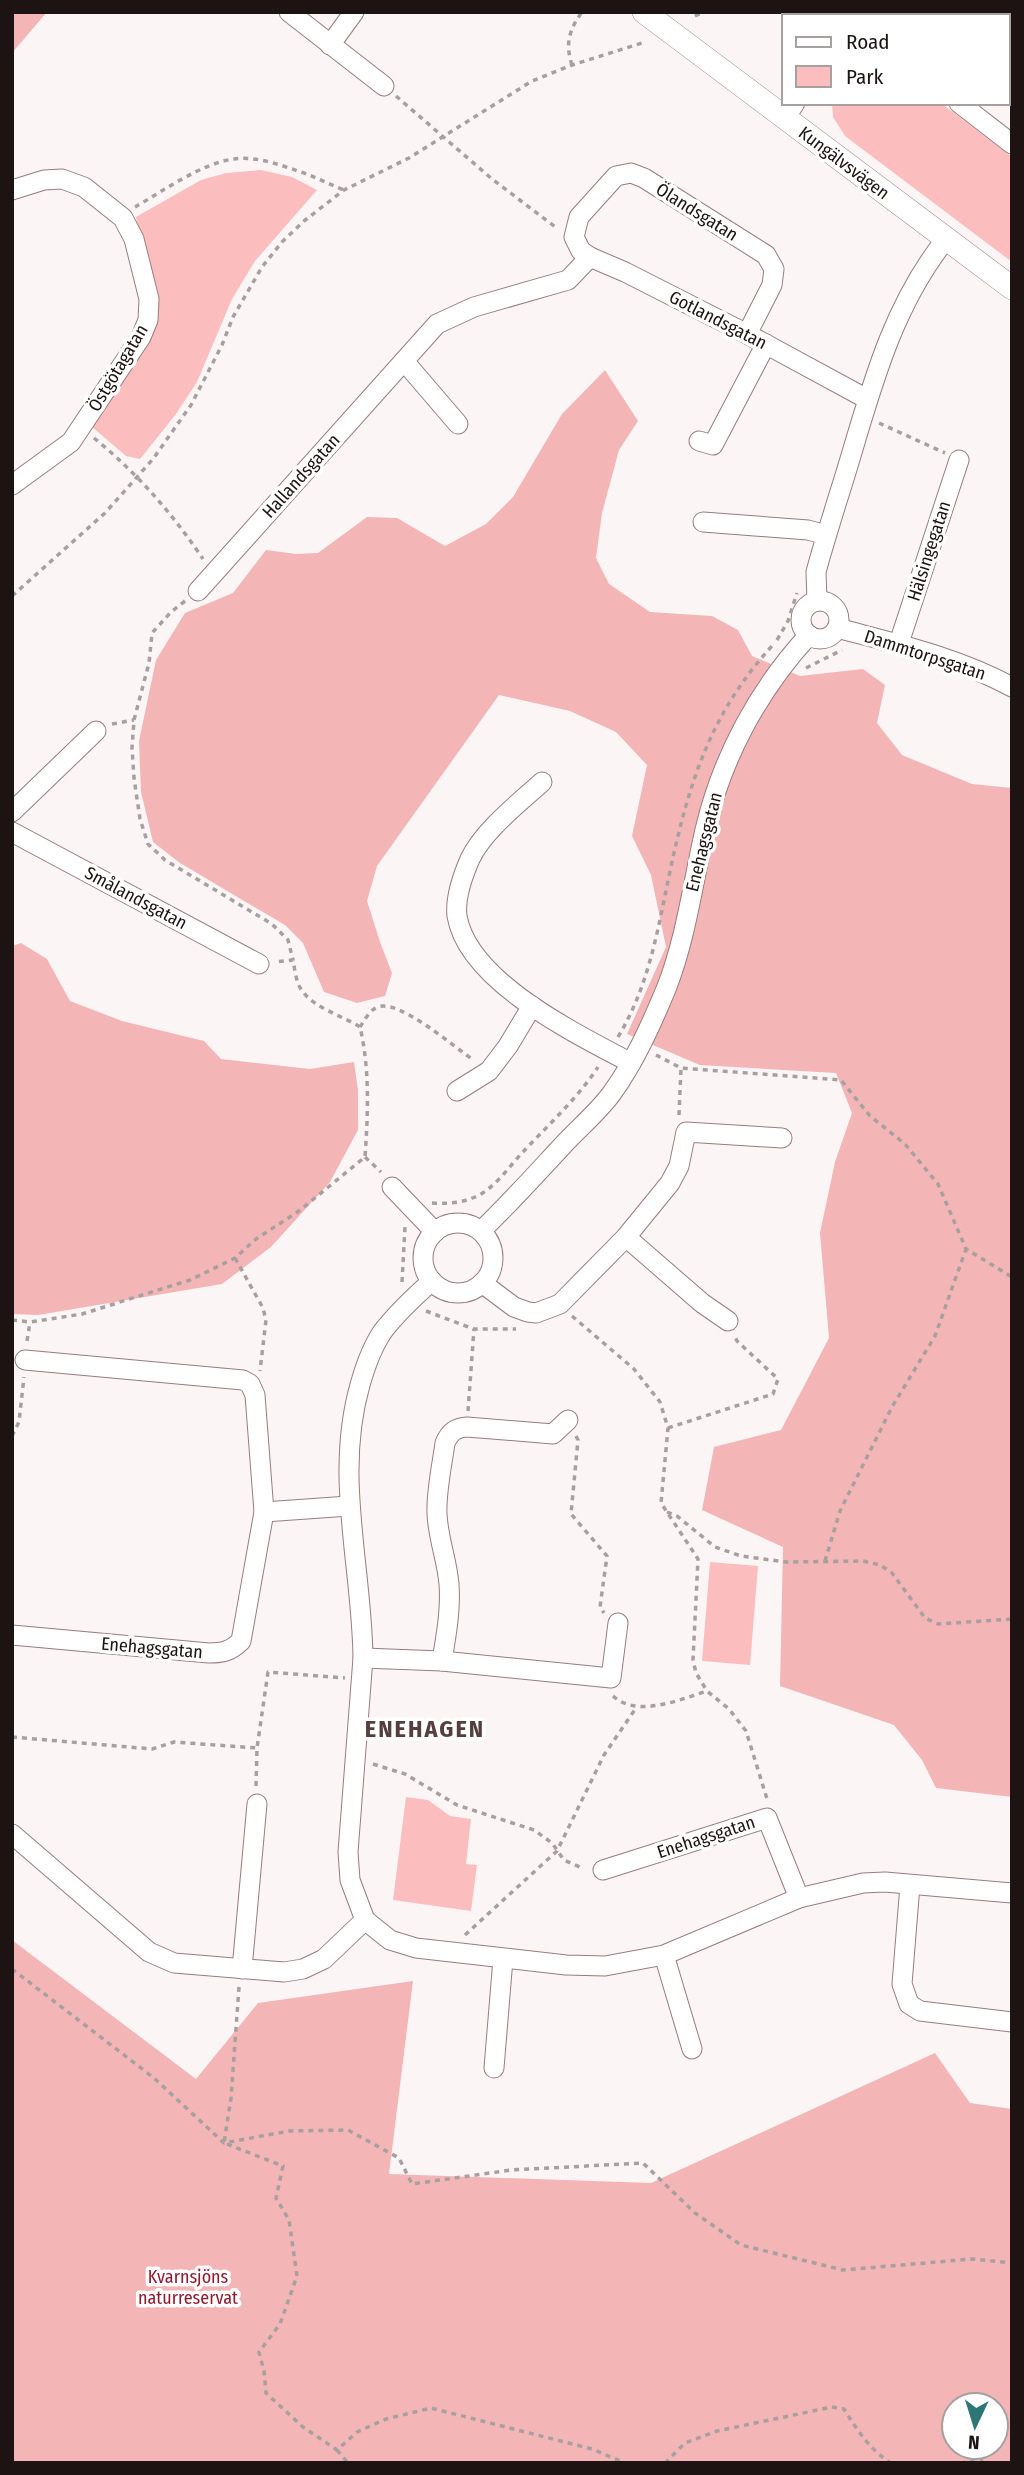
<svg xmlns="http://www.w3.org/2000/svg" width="1024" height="2475" font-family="'Fira Sans Condensed',sans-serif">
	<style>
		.green { fill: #fcbdbe }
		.forest { fill: #f3b5b6; fill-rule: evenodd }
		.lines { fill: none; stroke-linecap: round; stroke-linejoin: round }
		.minor-casing { stroke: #997c7c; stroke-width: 21 }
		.major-casing { stroke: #997c7c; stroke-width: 24 }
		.path { stroke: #a8a0a0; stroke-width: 3.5; stroke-dasharray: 5 5; stroke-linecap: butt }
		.minor { stroke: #fff; stroke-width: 19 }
		.major { stroke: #fff; stroke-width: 23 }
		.labels { text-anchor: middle; stroke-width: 7; stroke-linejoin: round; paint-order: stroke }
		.street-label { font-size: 18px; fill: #1e1313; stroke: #fff }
		.park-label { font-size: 18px; fill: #8f1a2e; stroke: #fff }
		.district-label { font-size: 24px; font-weight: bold; letter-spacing: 2px; fill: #573e3e; stroke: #fff }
	</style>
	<rect width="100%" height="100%" fill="#fcf5f5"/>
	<g class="green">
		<path d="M832 103H941L1012 157V262L845 136 833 117Z"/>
		<path d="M261 170 292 177 317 190 255 261 232 299 197 382 176 414 140 459 126 456 91 426 152 332 136 217 201 180 226 173Z"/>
		<path d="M710 1562 758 1566 750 1665 702 1661Z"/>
		<path d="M406 1797 428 1800 450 1816 471 1819 466 1864 477 1865 471 1911 393 1900Z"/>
	</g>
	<g class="forest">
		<path d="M12 12H47L12 53Z"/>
		<path d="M605 370 638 421 619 450 602 513 596 558 609 584 650 612 712 616 738 630 752 656 800 676 863 669 885 685 877 723 902 755 972 784 1012 788V1797L936 1788 922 1760 894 1725 780 1686 783 1547 702 1510 714 1447 781 1430 829 1338 820 1233 835 1162 852 1113 836 1073 700 1065 627 1034 666 947 651 875 632 836 647 765 616 732 570 711 499 695 377 866 367 901 380 942 392 973 385 996 357 1003 324 992 303 943 285 925 180 863 153 842 141 792 139 741 156 660 185 613 233 593 266 550 296 554 318 553 367 517 397 518 445 546 486 524 513 497 562 414Z"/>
		<path d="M21 943 47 959 70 1001 122 1021 204 1041 221 1059 310 1069 354 1062 358 1090V1130L330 1182 271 1247 222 1284 38 1315 12 1314V946Z"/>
		<path d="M12 1940 196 2079 258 2003 413 1981 389 2174 651 2183 935 2053 970 2103 1012 2109V2463H12ZM954 2405H996V2447H954Z"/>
	</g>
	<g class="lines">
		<g class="minor-casing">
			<g id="minor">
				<path d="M289 12 384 86"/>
				<path d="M861 16 863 12"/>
				<path d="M330 45 354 12"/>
				<path d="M959 103 1012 144"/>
				<path d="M785 118 795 103"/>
				<path d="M12 190 44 180 62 179 84 187 123 218 134 239 149 299 148 320 141 337 71 442 12 485"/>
				<path d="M747 334 772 285 774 269 766 255 644 178 631 173 616 176 579 217 574 237 581 251 590 257 625 272 747 334 867 399"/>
				<path d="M404 361 458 424"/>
				<path d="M699 441 713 445 766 344"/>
				<path d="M703 522 808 530 826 535"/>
				<path d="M198 591 437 324 474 307 568 280 590 257"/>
				<path d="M817 601 816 572C827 531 841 490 853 449 875 374 897 300 946 239"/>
				<circle cx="820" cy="620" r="19"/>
				<path d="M837 628C897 644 957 657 1012 687"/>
				<path d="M899 643 959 460"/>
				<path d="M542 782C519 803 483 831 470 859 463 875 455 899 457 916 468 982 577 1034 631 1063"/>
				<path d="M12 812 96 731"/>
				<path d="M12 832 259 964"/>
				<path d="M457 1091 489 1071 508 1046 532 1006"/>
				<path d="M392 1187 435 1232"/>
				<circle cx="458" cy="1258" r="35"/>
				<path d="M481 1231C510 1203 537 1173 565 1143 580 1127 599 1111 612 1093 635 1061 651 1025 666 989 686 939 693 882 705 830 722 757 759 689 809 635"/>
				<path d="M626 1237 702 1303 728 1321"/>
				<path d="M432 1281C415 1296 397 1313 383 1331 372 1347 365 1367 360 1385 334 1476 362 1566 363 1658L348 1852 350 1880 365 1920 390 1940 416 1948 566 1965 605 1966 664 1955 799 1898 863 1883 885 1882 1012 1893"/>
				<path d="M482 1283 514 1307 528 1312 536 1313 560 1304 626 1237 670 1183 679 1166 686 1132 782 1138"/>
				<path d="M264 1512 349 1506"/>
				<path d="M12 1635 209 1653C223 1653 231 1651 241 1641L264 1512 255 1395 250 1384 243 1380 25 1360"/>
				<path d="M363 1658 442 1661 611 1678 618 1623"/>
				<path d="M442 1661C446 1636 451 1610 449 1584 447 1560 438 1538 437 1514 436 1491 442 1466 445 1443 450 1432 455 1428 467 1427L553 1434 568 1420"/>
				<path d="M12 1834 149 1952 174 1963 284 1972 303 1969 324 1959 365 1920"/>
				<path d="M603 1870 767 1818 799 1898"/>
				<path d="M910 1885 902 1984 909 2004 920 2011 1012 2022"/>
				<path d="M664 1955 692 2049"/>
				<path d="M242 1969 257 1804"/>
				<path d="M494 2068 503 1959"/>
			</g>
		</g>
		<g class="major-casing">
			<path id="major" d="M644 12 1012 288"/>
		</g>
		<g class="path">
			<path d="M906 12V16"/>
			<path d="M995 12 1000 16"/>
			<path d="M695 16 704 12"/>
			<path d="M952 16 955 12"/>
			<path d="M1008 23 1012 26"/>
			<path d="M572 65C565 44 569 30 582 12"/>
			<path d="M396 96 492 179 558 229"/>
			<path d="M135 207C163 191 202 163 234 159 255 156 278 164 298 171 314 176 328 184 344 190"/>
			<path d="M879 423 945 453"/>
			<path d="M94 438C137 473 172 513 203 559"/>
			<path d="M12 596 105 513 153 459 191 405 222 345 233 317 262 267 282 242 304 221 344 190 409 158 532 81 572 65 645 42"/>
			<path d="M185 601 171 612 152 633 149 663 134 720 132 748 134 778 140 819 148 844 165 860 272 924 288 940 293 960"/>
			<path d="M777 640 788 621 797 593"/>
			<path d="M806 668 842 650"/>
			<path d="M112 724 134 720"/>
			<path d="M360 1027C365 1020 369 1010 378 1007 399 999 453 1046 472 1059"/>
			<path d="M618 1037C649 986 658 929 670 871 689 783 710 714 772 646"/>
			<path d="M656 1055 681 1068 841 1080 870 1116 905 1144 938 1184 966 1249 1012 1277"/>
			<path d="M679 1115 681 1068"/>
			<path d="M365 1157 381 1172"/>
			<path d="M432 1203C447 1204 461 1203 475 1197 494 1189 508 1168 522 1153 548 1125 577 1099 598 1067"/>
			<path d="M235 1258 263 1308 266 1320 260 1371"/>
			<path d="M402 1282 405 1227"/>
			<path d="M426 1311 474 1329H516"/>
			<path d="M572 1316 634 1369 660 1402 668 1428 661 1503 698 1559 693 1660 696 1673 707 1691"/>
			<path d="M12 1320 30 1322 82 1314 190 1280 235 1258 256 1239 299 1211 365 1157C368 1113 370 1070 360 1027 343 1016 316 1009 303 992 296 984 295 970 293 960L275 962"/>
			<path d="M27 1341 30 1322"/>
			<path d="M468 1411 474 1329"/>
			<path d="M668 1428 773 1394 778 1379 737 1341 735 1337"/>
			<path d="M12 1436 19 1422 24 1377"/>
			<path d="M576 1436 578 1440 571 1514 607 1556 600 1607 604 1613"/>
			<path d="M667 1512 677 1516 715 1547 741 1556 786 1562 863 1561 880 1565 892 1573 925 1618 938 1624 1012 1619"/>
			<path d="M825 1561 840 1511 892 1407 935 1336 966 1249"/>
			<path d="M613 1696C637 1718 679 1700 707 1691L729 1709 746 1731 768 1802"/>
			<path d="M12 1737 152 1749 174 1742 257 1748"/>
			<path d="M373 1764 405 1774 457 1805 534 1830 552 1843 564 1860 584 1869"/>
			<path d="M256 1786 257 1748 268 1672 345 1678"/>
			<path d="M465 1935 557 1851 604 1755 636 1708"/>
			<path d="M12 1969 154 2078 224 2143 289 2131 348 2130 399 2158 412 2184 511 2170 643 2163 695 2213 741 2245 843 2270 972 2259 1012 2263"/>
			<path d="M239 1987 231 2098 224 2143 283 2166 276 2198 289 2220 297 2276 280 2324 259 2352 264 2371 266 2393 303 2427 337 2450 357 2432 386 2419 431 2408 592 2449 625 2463"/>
			<path d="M337 2450 348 2463"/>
			<path d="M665 2463 685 2443 717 2431 832 2407 844 2409C857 2430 870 2450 891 2463"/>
			<path d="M960 2463 981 2460 983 2463"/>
		</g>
		<use href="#minor" class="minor"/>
		<use href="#major" class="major"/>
	</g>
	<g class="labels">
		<g class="street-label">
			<text transform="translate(844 163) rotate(37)" y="6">Kungälvsvägen</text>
			<text transform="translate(697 212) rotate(32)" y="6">Ölandsgatan</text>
			<text transform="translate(718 320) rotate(27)" y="6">Gotlandsgatan</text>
			<text transform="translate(118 368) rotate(-59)" y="6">Östgötagatan</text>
			<text transform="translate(301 476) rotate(-48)" y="6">Hallandsgatan</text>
			<text transform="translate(929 551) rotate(-72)" y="6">Hälsingegatan</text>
			<text transform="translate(925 655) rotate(18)" y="6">Dammtorpsgatan</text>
			<text transform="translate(704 842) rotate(-76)" y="6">Enehagsgatan</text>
			<text transform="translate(136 898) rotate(28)" y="6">Smålandsgatan</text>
			<text transform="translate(152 1648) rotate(5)" y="6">Enehagsgatan</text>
			<text transform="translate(706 1837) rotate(-18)" y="6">Enehagsgatan</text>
		</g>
		<g class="park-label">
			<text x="188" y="2283">Kvarnsjöns<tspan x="188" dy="21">naturreservat</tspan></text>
		</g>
		<g class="district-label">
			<text x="425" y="1737">ENEHAGEN</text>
		</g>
	</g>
	<rect width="1024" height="2475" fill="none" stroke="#1e1313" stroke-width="28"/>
	<rect x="782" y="14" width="228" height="91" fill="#ffffff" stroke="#a5a1a1" stroke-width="2"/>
	<rect x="796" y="37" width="35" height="10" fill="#ffffff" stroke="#a5a1a1" stroke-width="2"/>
	<text x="846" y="49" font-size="21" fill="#1e1313">Road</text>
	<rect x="796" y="66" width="35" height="21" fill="#fcbdbe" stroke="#a5a1a1" stroke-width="2"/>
	<text x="846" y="84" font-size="21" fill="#1e1313">Park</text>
	<g transform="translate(975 2426) rotate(184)"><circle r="33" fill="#ffffff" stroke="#a5a1a1" stroke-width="2"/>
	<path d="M0-5L12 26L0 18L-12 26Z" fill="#2c7675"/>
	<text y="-10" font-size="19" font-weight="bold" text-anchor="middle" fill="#1e1313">N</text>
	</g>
</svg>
